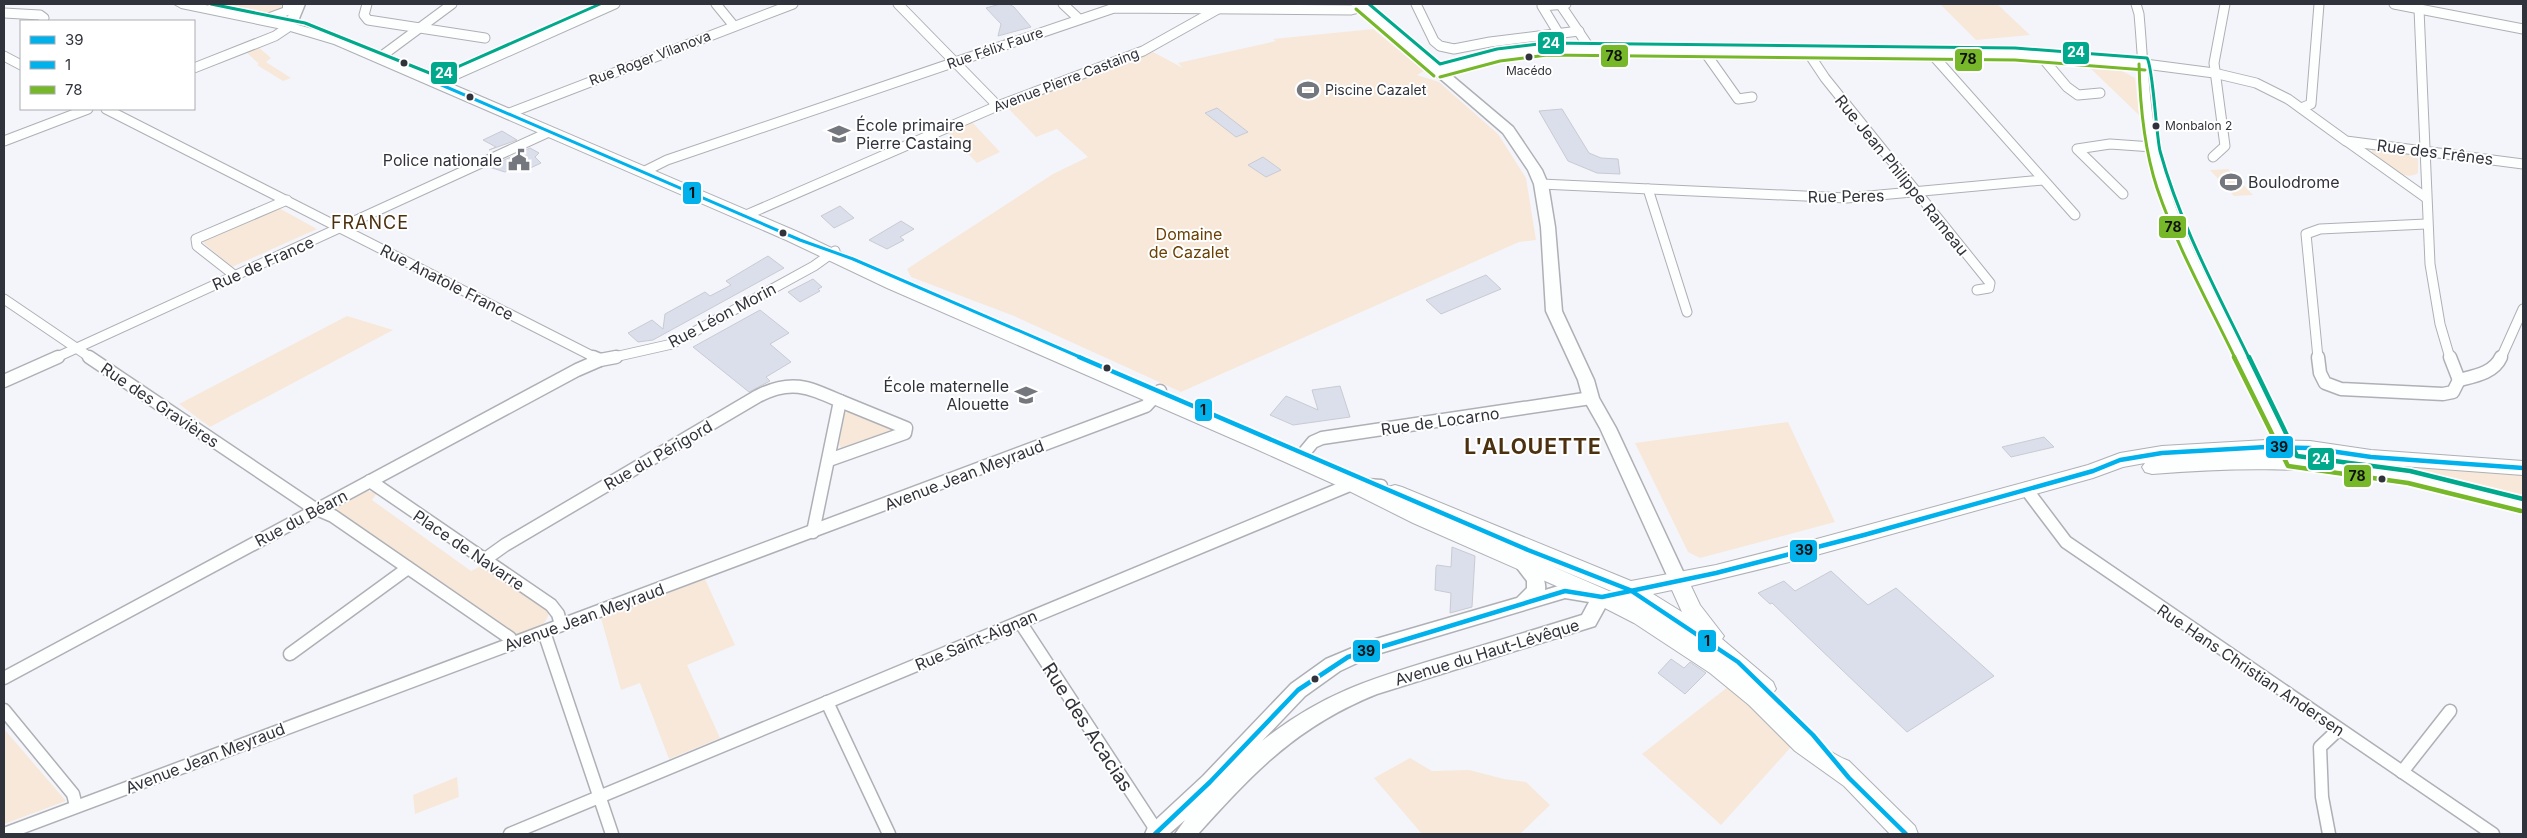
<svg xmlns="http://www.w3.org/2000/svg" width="2527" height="838" font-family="Inter,sans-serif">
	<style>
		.green { fill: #f7e8da }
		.building { fill: #dbdfec; stroke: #c9cbd1 }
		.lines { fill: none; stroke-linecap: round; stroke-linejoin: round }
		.street-far1-casing { stroke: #aeb0b5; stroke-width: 11 }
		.street-casing { stroke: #aeb0b5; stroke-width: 15 }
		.secondary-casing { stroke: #aeb0b5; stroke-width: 3 }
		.primary-casing { stroke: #aeb0b5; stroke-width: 2 }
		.street-far1 { stroke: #fdfefe; stroke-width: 9 }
		.street { stroke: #fdfefe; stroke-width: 12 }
		.secondary { fill: #fdfefe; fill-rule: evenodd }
		.primary { fill: #fdfefe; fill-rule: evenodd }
		.bus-1-casing { stroke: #fff; stroke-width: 8 }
		.bus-2-far1-casing { stroke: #fff; stroke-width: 6 }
		.bus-2-casing { stroke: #fff; stroke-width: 8 }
		.bus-3-far1-casing { stroke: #fff; stroke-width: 6 }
		.bus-3-casing { stroke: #fff; stroke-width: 8 }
		.bus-4-far1-casing { stroke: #fff; stroke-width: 6 }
		.bus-4-casing { stroke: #fff; stroke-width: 8 }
		.bus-1 { stroke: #00b1eb; stroke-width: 4.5 }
		.bus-2-far1 { stroke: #00b1eb; stroke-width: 3 }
		.bus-2 { stroke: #00b1eb; stroke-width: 4.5 }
		.bus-3-far1 { stroke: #76b82a; stroke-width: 3 }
		.bus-3 { stroke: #76b82a; stroke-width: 4.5 }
		.bus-4-far1 { stroke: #00a98b; stroke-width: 3 }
		.bus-4 { stroke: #00a98b; stroke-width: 4.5 }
		.bus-dot { fill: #30333b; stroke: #fff; stroke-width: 2 }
		.labels { text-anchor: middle; stroke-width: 4; stroke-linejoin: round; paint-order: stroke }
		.far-bus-label { font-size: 12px; fill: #30333b; stroke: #fff }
		.far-street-label { font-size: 14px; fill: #30333b; stroke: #fff }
		.far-poi-label { font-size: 14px; fill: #30333b; stroke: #fff; text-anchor: start }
		.poi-label { font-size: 16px; fill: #30333b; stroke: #fff; text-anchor: start }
		.street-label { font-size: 16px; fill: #30333b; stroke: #fff }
		.park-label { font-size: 16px; fill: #6a4103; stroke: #fff }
		.neighbourhood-label { font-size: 18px; letter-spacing: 1px; fill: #4c3111; stroke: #fff }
		.near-street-label { font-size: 19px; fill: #30333b; stroke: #fff }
		.district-label { font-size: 21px; font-weight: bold; letter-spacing: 1px; fill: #4c3111; stroke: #fff }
		.line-badge { stroke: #fff; stroke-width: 2 }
		.badge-label { font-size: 14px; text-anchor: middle; font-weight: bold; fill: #fff }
		.pale-badge-label { font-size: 14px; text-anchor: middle; font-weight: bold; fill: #111 }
	</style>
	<rect width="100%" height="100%" fill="#f4f5fa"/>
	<g class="green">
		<path d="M223 4H285L282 9 274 14Z"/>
		<path d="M1940 4H1997L2030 35 1976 40Z"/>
		<path d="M1373 29 1424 71 1417 75 1439 82 1498 134 1526 178 1536 240 1519 242 1181 392 1014 316 911 277 907 269 1053 174 1088 157 1057 129 1036 137 1006 106 1153 52 1183 68 1178 63 1276 41 1273 39Z"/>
		<path d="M257 46 271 58 266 62 291 78 283 81 257 65 259 64 245 51Z"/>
		<path d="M2086 64 2113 66 2135 78 2139 115Z"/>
		<path d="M971 121 1000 152 977 163 947 132Z"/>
		<path d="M2374 147 2411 154 2418 159V173C2403 183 2383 162 2371 153Z"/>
		<path d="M2228 169 2253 195 2234 196 2210 170Z"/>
		<path d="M277 207 317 229 232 267 200 240Z"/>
		<path d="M347 316 393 330 210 427 179 404Z"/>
		<path d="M850 411 896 430 841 448 839 444 845 413Z"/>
		<path d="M1788 422 1835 522 1700 558 1688 552 1635 443Z"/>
		<path d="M2314 453 2441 467 2523 473V500L2318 460Z"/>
		<path d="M368 491 377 493 372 500 471 571 483 565 549 610C548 628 530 633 515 635L343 518 336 509C341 499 357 493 368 491Z"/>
		<path d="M705 579 735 645 687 665 720 738 669 759 640 683 621 690 601 618Z"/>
		<path d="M1729 686 1791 747 1721 825 1642 754Z"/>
		<path d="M4 729 66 801 4 824Z"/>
		<path d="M1410 758 1432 771 1469 770 1504 779 1526 782 1550 805 1520 834H1422L1374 778Z"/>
		<path d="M457 777 459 797 415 814 413 795Z"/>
	</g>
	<g class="building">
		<path d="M1000 4H1009L1014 7 1031 27 998 36 1001 24 986 8Z"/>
		<path d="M1217 108 1248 132 1236 137 1205 113Z"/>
		<path d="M1562 109 1589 153 1601 158 1618 159 1620 174 1597 173 1568 161 1539 111Z"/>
		<path d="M502 131 517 140 489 150 496 147 483 140Z"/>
		<path d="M530 148 539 153 535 157 541 163 524 171 518 166 505 172 489 167Z"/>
		<path d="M1263 157 1281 170 1266 177 1248 165Z"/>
		<path d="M840 206 854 218 834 228 821 216Z"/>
		<path d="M901 221 914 229 900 237 904 240 887 249 869 240Z"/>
		<path d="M768 256 784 268 653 340 638 342 628 333 652 320 663 329 665 314 705 292 710 296 731 285 726 281Z"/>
		<path d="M1486 275 1501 289 1441 314 1426 300Z"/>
		<path d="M813 279 822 287 818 289 820 291 800 302 788 292Z"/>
		<path d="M760 310 789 333 770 344 791 362 766 377 770 381 749 392 693 347Z"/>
		<path d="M1340 386 1350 417 1293 425 1270 415 1286 396 1318 410 1312 390Z"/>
		<path d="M2044 437 2054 447 2011 457 2002 447Z"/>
		<path d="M1452 547 1475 556 1472 607 1450 613 1451 593 1435 590 1436 567 1437 565 1451 567Z"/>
		<path d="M1831 571 1868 605 1896 588 1994 676 1907 732 1772 603 1770 604 1758 593 1784 581 1795 591Z"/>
		<path d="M1671 659 1684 668 1690 662 1706 673 1685 694 1658 673Z"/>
	</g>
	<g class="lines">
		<g class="street-far1-casing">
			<g id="street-far1">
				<path d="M367 4 364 15 368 20 485 38"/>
				<path d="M716 4 734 26"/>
				<path d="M898 4 993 101 995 107"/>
				<path d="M1063 4 1079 19"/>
				<path d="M1416 4 1434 41 1440 46 1454 49 1490 42 1579 31"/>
				<path d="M1560 4 1587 44 1588 49"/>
				<path d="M2136 4 2139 14C2143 58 2144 103 2153 147 2168 221 2209 290 2241 358"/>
				<path d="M2394 4 2523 29"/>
				<path d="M2419 9 2430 264 2440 324 2450 358"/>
				<path d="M4 13 40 15 44 18"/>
				<path d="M1559 34 1542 6 1566 4"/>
				<path d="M1704 51 1738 99 1752 97"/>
				<path d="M1807 51 1825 78 1990 283 1989 288 1977 290"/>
				<path d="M1930 52 2075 215"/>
				<path d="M2040 55 2067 87 2078 95 2100 93"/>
				<path d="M4 56 21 65"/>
				<path d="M379 58 452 4"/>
				<path d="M194 68 275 36 290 26"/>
				<path d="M1438 71 1499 55 1547 49 2015 54 2145 64 2214 73 2256 83 2288 99 2346 141 2523 164"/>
				<path d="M437 83 615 4"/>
				<path d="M2301 108 2311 104 2319 4"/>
				<path d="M106 109 596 358"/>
				<path d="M507 114 793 4"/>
				<path d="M4 141 88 109"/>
				<path d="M2348 142 2425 197"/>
				<path d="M2213 157 2225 146 2214 63 2225 4"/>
				<path d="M643 172 667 160 1114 8 1351 10 1363 7"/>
				<path d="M1541 184 1847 198 2043 180"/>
				<path d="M1648 189 1687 312"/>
				<path d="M2123 194 2077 149 2110 144 2153 147"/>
				<path d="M744 216 995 107 1143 51 1218 9"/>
				<path d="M234 275 197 246 196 239 287 200"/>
				<path d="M4 299 91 358"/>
				<path d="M55 358 549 132"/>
				<path d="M610 358 672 344 814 266 835 251"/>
				<path d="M2318 358 2306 234 2320 229 2426 224"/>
				<path d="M2501 358 2523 309"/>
			</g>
		</g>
		<g class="street-casing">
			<g id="street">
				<path d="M89 357 312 507 333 516 510 638 511 644"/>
				<path d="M593 357 600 360"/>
				<path d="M2241 357 2288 454"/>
				<path d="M2318 357 2320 373 2325 383 2341 389 2443 394 2453 392 2459 380"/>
				<path d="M2450 357 2459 380"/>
				<path d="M2459 380C2475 376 2494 373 2501 357"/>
				<path d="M4 381 58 357"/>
				<path d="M829 460 905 433 906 428 840 401"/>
				<path d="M1298 460 1313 442 1322 438 1591 398"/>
				<path d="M370 481 551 605 558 614 561 625"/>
				<path d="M2026 489 2066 542 2493 834"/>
				<path d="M484 560 505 545 758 396C791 379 808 387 840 401L813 532"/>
				<path d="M1020 622 1153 825 1159 830"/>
				<path d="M544 632 612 834"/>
				<path d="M290 654 408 568"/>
				<path d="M4 678 577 370 600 360 616 357"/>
				<path d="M827 702 889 834"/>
				<path d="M4 710 73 794 76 806"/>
				<path d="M2402 772 2450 711"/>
				<path d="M4 834 1146 406 1160 391"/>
				<path d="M510 834 1352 484 1381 486"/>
				<path d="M2329 834 2322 797 2320 747 2338 730"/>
			</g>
		</g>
		<g class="secondary-casing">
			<g id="secondary">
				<path d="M293 4H305L296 26 290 30 284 26Z"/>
				<path d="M1354 4H1367L1513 127 1542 170 1548 184 1555 227 1562 311 1594 380 1599 398 1616 428 1687 580 1684 585 1678 587 1672 585 1669 580 1600 428 1583 398 1578 380 1546 311 1541 227 1534 184 1528 170 1503 133Z"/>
				<path d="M1523 557C1535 561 1547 577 1545 590L1565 584 1608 592 1611 597 1595 626 1377 694C1297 726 1254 772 1198 834H1175L1185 820 1169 834H1145L1148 827 1203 776 1291 684 1326 659 1369 641 1517 598 1527 588V581L1514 564 1517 559ZM1565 598 1589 602 1582 615C1537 629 1492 643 1447 656 1374 678 1324 692 1262 741L1305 696 1340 671 1374 655Z"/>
			</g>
		</g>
		<g class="primary-casing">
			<path id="primary" d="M174 4H200L261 16 283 8V4H297L294 13 277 19 344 38 798 232 899 280 1270 439 1385 492 1388 487 1395 485 1402 487 1631 581 1716 565 1802 543 2088 465 2120 453 2162 446 2266 440 2310 441 2371 450 2523 461V475L2388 465 2438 475 2523 498V512C2475 501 2428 486 2379 478 2303 466 2228 468 2152 474L2145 472 2142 467 2145 463 2123 467 2093 478 1802 559 1691 586 1700 605 1724 636 1722 639 1773 682 1776 689 1770 697C1794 720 1818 749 1849 761L1915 826 1918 834H1890L1844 786 1795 751 1749 705 1710 673 1634 623 1595 603 1413 523 1345 489 1256 449 887 288 786 240 334 44 287 30 181 8ZM2262 454H2266L2320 457ZM1549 565 1616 593V594L1609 591ZM1672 590 1681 610 1682 612 1653 594Z"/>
		</g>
		<use href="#street-far1" class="street-far1"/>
		<use href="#street" class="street"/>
		<use href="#secondary" class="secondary"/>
		<use href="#primary" class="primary"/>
		<g class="bus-1-casing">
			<path id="bus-1" d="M1155 834 1210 782 1298 690 1348 657 1565 591 1602 597 1716 573 1864 535 2093 471 2120 460 2162 453 2266 447 2310 448 2371 457 2523 468"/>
		</g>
		<g class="bus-2-far1-casing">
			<path id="bus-2-far1" d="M437 83 800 240 853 259 1082 358"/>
		</g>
		<g class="bus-2-casing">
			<path id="bus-2" d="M1079 357 1528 550 1630 590 1738 662 1813 735 1849 778 1906 834"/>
		</g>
		<g class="bus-3-far1-casing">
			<g id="bus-3-far1">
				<path d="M1356 9 1434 76"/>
				<path d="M2139 64C2140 106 2144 148 2157 188 2177 247 2208 302 2235 358"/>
				<path d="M1440 77 1500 61 1547 55 2015 60 2145 70"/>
			</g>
		</g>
		<g class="bus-3-casing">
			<path id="bus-3" d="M2234 357 2288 466 2408 483 2521 511"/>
		</g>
		<g class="bus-4-far1-casing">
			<g id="bus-4-far1">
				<path d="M211 4 305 23 437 76 600 4"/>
				<path d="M1369 4 1440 64 1497 49 1547 43 2015 48 2147 58C2153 66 2156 134 2160 151 2180 224 2216 290 2249 358"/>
			</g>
		</g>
		<g class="bus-4-casing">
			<path id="bus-4" d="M2249 357 2297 456 2410 471 2523 499"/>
		</g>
		<use href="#bus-1" class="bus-1"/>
		<use href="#bus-2-far1" class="bus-2-far1"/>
		<use href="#bus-2" class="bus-2"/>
		<use href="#bus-3-far1" class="bus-3-far1"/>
		<use href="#bus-3" class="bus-3"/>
		<use href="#bus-4-far1" class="bus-4-far1"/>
		<use href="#bus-4" class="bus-4"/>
	</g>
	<defs>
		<g id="stadium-bare" transform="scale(1.725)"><path d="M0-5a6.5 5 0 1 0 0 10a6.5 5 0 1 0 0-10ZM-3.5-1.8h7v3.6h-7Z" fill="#75777e" stroke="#fff" stroke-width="2.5" paint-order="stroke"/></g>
		<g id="school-bare" transform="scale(1.725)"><path d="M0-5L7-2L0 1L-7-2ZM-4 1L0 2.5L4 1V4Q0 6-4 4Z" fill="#75777e" stroke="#fff" stroke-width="2.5" paint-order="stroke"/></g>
		<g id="civic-bare" transform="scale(1.725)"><path d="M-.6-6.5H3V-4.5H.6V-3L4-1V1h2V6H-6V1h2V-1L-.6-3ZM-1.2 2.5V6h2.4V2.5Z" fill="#75777e" stroke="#fff" stroke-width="2.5" paint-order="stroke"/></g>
	</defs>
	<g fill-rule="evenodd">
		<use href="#stadium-bare" x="1308" y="90"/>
		<use href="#school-bare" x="839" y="134"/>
		<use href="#civic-bare" x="519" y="160"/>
		<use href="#stadium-bare" x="2231" y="182"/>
		<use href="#school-bare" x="1026" y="395"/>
	</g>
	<g class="bus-dot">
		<circle cx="1529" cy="57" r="4.5"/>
		<circle cx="404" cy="63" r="4.5"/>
		<circle cx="470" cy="97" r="4.5"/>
		<circle cx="2156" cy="126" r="4.5"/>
		<circle cx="783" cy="233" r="4.5"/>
		<circle cx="1107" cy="368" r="4.5"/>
		<circle cx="2382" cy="479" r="4.5"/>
		<circle cx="1315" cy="679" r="4.5"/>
	</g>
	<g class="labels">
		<g class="far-bus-label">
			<text x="1529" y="75">Macédo</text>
			<text x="2165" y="130" text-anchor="start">Monbalon 2</text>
		</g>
		<g class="far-street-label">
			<text transform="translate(995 48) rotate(-19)" y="5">Rue Félix Faure</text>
			<text transform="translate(650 58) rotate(-21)" y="5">Rue Roger Vilanova</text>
			<text transform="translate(1066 80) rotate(-21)" y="5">Avenue Pierre Castaing</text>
		</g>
		<g class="far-poi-label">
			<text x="1325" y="95">Piscine Cazalet</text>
		</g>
		<g class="poi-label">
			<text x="856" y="131">École primaire<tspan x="856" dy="18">Pierre Castaing</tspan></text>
			<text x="502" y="166" text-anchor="end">Police nationale</text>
			<text x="2248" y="188">Boulodrome</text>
			<text x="1009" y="392" text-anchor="end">École maternelle<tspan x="1009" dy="18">Alouette</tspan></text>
		</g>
		<g class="street-label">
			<text transform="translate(2435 152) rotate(7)" y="6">Rue des Frênes</text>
			<text transform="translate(1902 175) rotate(51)" y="6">Rue Jean Philippe Rameau</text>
			<text transform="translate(1846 196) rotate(-1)" y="6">Rue Peres</text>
			<text transform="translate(263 263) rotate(-24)" y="6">Rue de France</text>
			<text transform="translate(447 282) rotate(27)" y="6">Rue Anatole France</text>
			<text transform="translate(722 315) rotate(-28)" y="6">Rue Léon Morin</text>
			<text transform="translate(160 405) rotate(34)" y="6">Rue des Gravières</text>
			<text transform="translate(1440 421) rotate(-8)" y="6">Rue de Locarno</text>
			<text transform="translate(658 455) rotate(-30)" y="6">Rue du Périgord</text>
			<text transform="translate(964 475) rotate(-21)" y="6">Avenue Jean Meyraud</text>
			<text transform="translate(301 518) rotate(-28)" y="6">Rue du Béarn</text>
			<text transform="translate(469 550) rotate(34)" y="6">Place de Navarre</text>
			<text transform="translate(584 617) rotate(-20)" y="6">Avenue Jean Meyraud</text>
			<text transform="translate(976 640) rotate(-23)" y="6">Rue Saint-Aignan</text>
			<text transform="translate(1487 652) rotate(-17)" y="6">Avenue du Haut-Lévêque</text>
			<text transform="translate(2251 670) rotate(34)" y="6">Rue Hans Christian Andersen</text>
			<text transform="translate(205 758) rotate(-21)" y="6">Avenue Jean Meyraud</text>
		</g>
		<g class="park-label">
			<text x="1189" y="240">Domaine<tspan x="1189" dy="18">de Cazalet</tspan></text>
		</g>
		<g class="neighbourhood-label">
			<text x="370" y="229">FRANCE</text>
		</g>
		<g class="near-street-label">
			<text transform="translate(1088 727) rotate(57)" y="7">Rue des Acacias</text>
		</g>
		<g class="district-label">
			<text x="1533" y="454">L'ALOUETTE</text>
		</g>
	</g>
	<g class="line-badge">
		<rect x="1537" y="31" width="28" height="24" rx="5" fill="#00a98b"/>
		<rect x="2062" y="41" width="28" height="24" rx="5" fill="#00a98b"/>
		<rect x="1600" y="44" width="29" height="24" rx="5" fill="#76b82a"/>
		<rect x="1954" y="48" width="29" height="24" rx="5" fill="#76b82a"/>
		<rect x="430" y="61" width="28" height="24" rx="5" fill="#00a98b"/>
		<rect x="682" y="181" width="20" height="24" rx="5" fill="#00b1eb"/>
		<rect x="2158" y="215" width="29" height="24" rx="5" fill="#76b82a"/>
		<rect x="1194" y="398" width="19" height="24" rx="5" fill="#00b1eb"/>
		<rect x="2265" y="435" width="29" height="24" rx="5" fill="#00b1eb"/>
		<rect x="2307" y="447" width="28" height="24" rx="5" fill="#00a98b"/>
		<rect x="2343" y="464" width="29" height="24" rx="5" fill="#76b82a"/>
		<rect x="1789" y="539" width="29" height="24" rx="5" fill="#00b1eb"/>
		<rect x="1697" y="629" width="20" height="24" rx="5" fill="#00b1eb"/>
		<rect x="1352" y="639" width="29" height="24" rx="5" fill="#00b1eb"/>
	</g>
	<g class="badge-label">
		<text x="1551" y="48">24</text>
		<text x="2076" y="57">24</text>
		<text x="444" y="78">24</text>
		<text x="2321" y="464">24</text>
	</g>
	<g class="pale-badge-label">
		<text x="1614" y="61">78</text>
		<text x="1968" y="64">78</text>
		<text x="692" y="198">1</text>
		<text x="2173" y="232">78</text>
		<text x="1203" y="415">1</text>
		<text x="2279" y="452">39</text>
		<text x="2357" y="481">78</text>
		<text x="1804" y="555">39</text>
		<text x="1707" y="646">1</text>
		<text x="1366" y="656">39</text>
	</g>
	<rect width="2527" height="838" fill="none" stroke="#30333b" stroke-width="10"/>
	<rect x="20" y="20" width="175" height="90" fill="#ffffff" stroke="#acadb1"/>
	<rect x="30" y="36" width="25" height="8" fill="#00b1eb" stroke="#acadb1"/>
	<text x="65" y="45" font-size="15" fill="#30333b">39</text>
	<rect x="30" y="61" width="25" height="8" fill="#00b1eb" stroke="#acadb1"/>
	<text x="65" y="70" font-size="15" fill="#30333b">1</text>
	<rect x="30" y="86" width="25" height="8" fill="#76b82a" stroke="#acadb1"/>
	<text x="65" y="95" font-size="15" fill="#30333b">78</text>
</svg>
